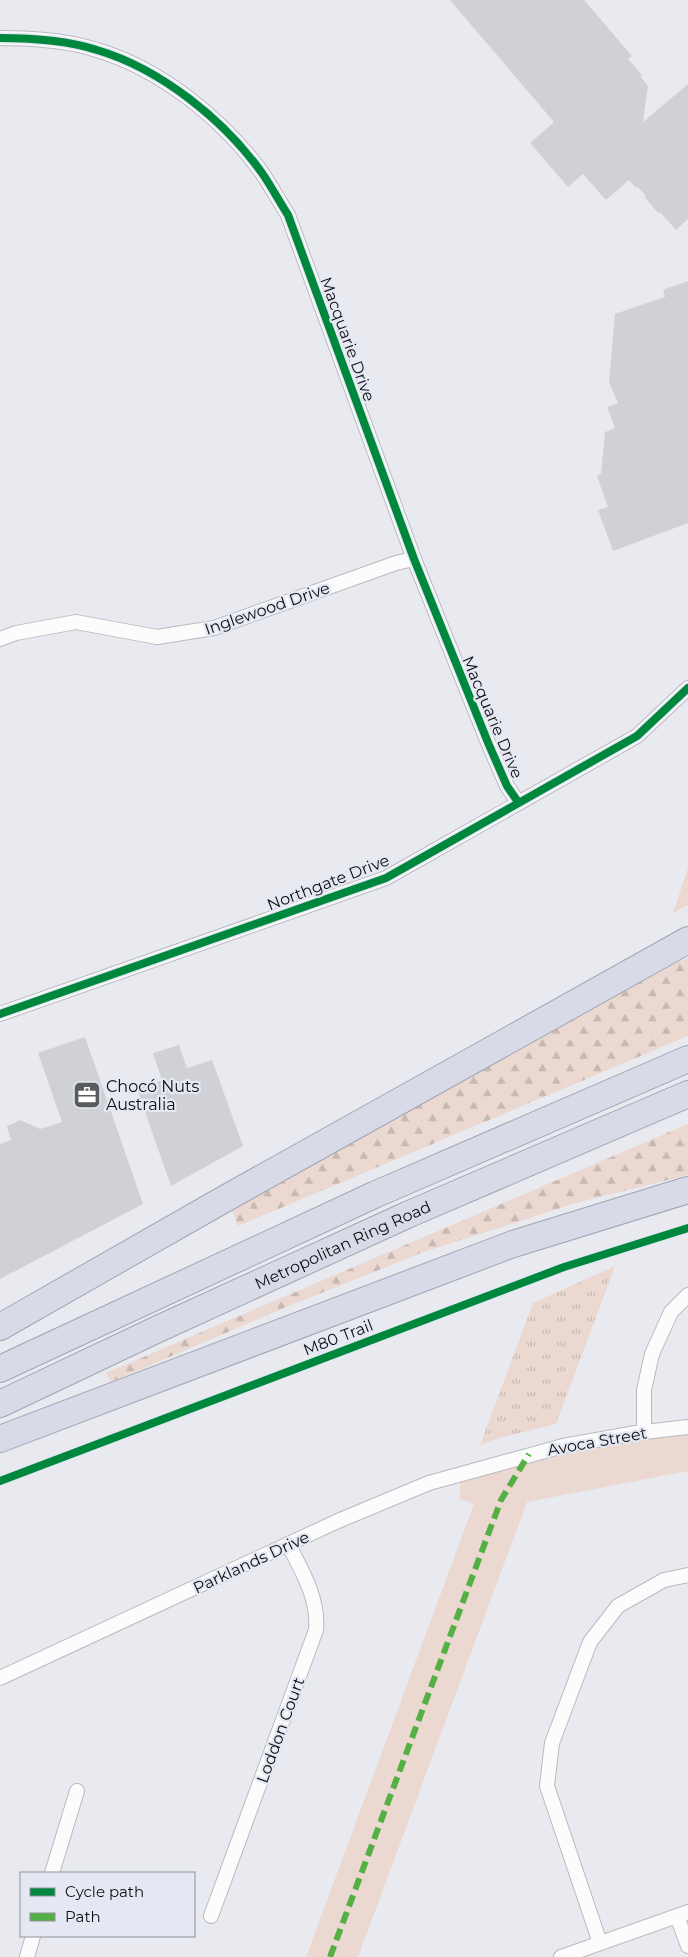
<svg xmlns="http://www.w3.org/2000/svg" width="688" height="1957" font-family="Montserrat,sans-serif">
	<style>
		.grass { fill: #ead8d1 }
		.forest { fill: url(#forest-firs) }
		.park { fill: url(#park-tufts) }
		.building { fill: #d0d1d5 }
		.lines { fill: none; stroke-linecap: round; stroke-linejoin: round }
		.minor-casing { stroke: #b9babf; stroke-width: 16 }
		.motorway-casing { stroke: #a0a4b3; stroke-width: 28 }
		.minor { stroke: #fcfcfd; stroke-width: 14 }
		.motorway { stroke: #d8dbe7; stroke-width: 26 }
		.quiet { stroke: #54b044; stroke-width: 6; stroke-dasharray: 12 6; stroke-linecap: butt }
		.cycleway-casing { stroke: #e5e8f3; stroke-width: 11 }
		.cycleway { stroke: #00873e; stroke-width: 8 }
		.labels { text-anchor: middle; stroke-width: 4.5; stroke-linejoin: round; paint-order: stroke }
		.street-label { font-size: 16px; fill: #0c0e11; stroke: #e5e8f3 }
		.poi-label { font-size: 16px; fill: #0c0e11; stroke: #e5e8f3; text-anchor: start }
	</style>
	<defs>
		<pattern id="forest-firs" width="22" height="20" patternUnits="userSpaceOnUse" patternTransform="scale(1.25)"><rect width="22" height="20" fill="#ead8d1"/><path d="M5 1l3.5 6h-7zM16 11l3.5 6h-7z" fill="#c8b8b2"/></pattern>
		<pattern id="park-tufts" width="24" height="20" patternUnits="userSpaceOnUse" patternTransform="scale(1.25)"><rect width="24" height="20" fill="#ead8d1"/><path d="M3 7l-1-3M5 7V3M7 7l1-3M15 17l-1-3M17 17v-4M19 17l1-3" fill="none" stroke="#c8b8b2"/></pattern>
	</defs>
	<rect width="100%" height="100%" fill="#e8eaf0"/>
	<g class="grass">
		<path d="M688 868V905L673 913Z"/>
		<path d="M688 1433V1471L527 1502 358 1957H306L474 1504 460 1499V1482L580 1450Z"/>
	</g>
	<g class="forest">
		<path d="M688 958V1036L238 1226 229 1202 386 1120 669 966Z"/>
		<path d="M688 1124V1175L579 1202 421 1253 284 1308 111 1382 106 1373Z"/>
	</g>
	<path class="park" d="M615 1266 556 1424 499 1438 480 1445 533 1303Z"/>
	<g class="building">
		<path d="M450 0H584L632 56 628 59 642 75 641 77 648 86 643 122 688 84V219L676 230 661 213H658L645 198V195L638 187H635L629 180 606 200 583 174 568 187 530 143 554 122Z"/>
		<path d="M688 281V523L613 551 598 510 608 507 597 476 601 474 605 432 615 428 607 407 618 403 609 382 615 314 665 297 663 290Z"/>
		<path d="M85 1037 143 1204 0 1279V1144L11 1140 7 1126 20 1120 40 1129 62 1122 38 1053Z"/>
		<path d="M179 1045 187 1068 212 1060 243 1146 171 1186 137 1089 162 1080 153 1053Z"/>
	</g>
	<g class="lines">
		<g class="minor-casing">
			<g id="minor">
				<path d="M0 38C33 38 66 40 97 50 161 69 224 120 262 173 271 186 279 201 288 215L414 559 489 745 507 786 518 802"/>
				<path d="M0 639 16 633 76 622 157 637 214 628 396 563 414 559"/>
				<path d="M0 1014 386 878 637 736 688 688"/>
				<path d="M644 1432V1390L652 1354 671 1312 688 1295"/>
				<path d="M0 1678 338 1521 429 1483 563 1446 636 1433 688 1427"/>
				<path d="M52 1873 77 1791"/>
				<path d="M211 1916 316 1630C319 1599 302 1571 288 1544"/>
				<path d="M677 1916 688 1946"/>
				<path d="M600 1943 547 1786 552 1743 590 1642 618 1606 664 1580 688 1575"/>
				<path d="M27 1957 33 1936"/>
				<path d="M561 1957 688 1912"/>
			</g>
		</g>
		<g class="motorway-casing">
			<g id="motorway">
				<path d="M0 1327 228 1197 688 940"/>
				<path d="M0 1369 374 1195 688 1059"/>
				<path id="s1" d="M0 1404 158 1329 407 1215 688 1094"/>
				<path d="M0 1439 513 1244 688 1190"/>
			</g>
		</g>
		<use href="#minor" class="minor"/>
		<use href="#motorway" class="motorway"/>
		<path class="quiet" d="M330 1957 501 1500 529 1454"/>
		<g class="cycleway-casing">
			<g id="cycleway">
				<path d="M0 38C33 38 66 40 97 50 161 69 224 120 262 173 271 186 279 201 288 215L414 559 489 745 507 786 518 802"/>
				<path d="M0 1014 386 878 637 736 688 688"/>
				<path d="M0 1481 564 1267 688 1228"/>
			</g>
		</g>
		<use href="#cycleway" class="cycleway"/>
	</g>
	<defs>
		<g id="office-square" transform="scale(1.4375)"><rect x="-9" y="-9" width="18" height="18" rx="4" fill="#595b5f" stroke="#e5e8f3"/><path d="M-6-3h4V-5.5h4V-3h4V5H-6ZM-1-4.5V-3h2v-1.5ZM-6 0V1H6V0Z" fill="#fff"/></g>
	</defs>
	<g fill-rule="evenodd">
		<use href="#office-square" x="87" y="1095"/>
	</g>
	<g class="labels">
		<g class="street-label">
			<text transform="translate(348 339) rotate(70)" y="6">Macquarie Drive</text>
			<text transform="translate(267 608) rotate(-19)" y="6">Inglewood Drive</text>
			<text transform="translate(493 717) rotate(67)" y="6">Macquarie Drive</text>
			<text transform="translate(328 882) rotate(-21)" y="6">Northgate Drive</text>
			<text dy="6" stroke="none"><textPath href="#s1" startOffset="378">Metropolitan Ring Road</textPath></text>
			<text transform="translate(338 1337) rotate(-21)" y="6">M80 Trail</text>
			<text transform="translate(597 1441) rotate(-10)" y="6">Avoca Street</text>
			<text transform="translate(251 1562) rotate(-25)" y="6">Parklands Drive</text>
			<text transform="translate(280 1730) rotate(-70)" y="6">Loddon Court</text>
		</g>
		<g class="poi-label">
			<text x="106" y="1092">Chocó Nuts<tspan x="106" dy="18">Australia</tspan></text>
		</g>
	</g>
	<rect x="20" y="1872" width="175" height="65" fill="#e5e8f3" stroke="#8e9199"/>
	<rect x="30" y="1888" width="25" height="8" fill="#00873e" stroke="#8e9199"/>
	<text x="65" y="1897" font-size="15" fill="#0c0e11">Cycle path</text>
	<rect x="30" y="1913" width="25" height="8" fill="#54b044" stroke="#8e9199"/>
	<text x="65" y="1922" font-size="15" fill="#0c0e11">Path</text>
</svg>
